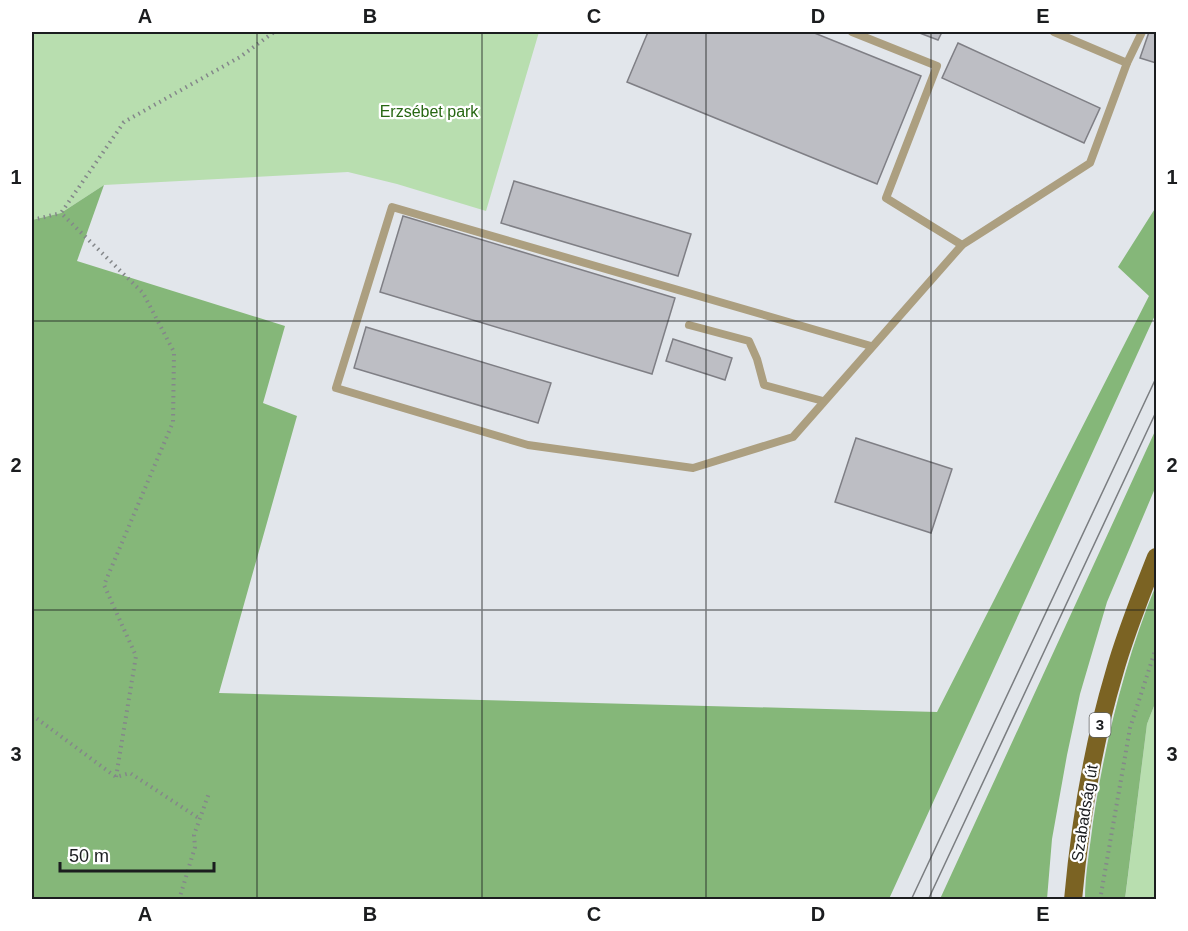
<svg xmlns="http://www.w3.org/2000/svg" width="1188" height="931" font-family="Helvetica,sans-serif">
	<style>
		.green { fill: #b8deaf }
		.forest { fill: #85b779 }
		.building { fill: #bdbec4; stroke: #7f7f85; stroke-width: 1.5 }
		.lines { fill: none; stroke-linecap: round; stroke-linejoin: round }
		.path { stroke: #84878a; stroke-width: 4; stroke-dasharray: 1.5 4.5; stroke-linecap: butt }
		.lane { stroke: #ac9f80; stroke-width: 8 }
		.primary { stroke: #7b6323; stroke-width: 18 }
		.tram { stroke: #7a7d80; stroke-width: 1.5 }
		.grid { fill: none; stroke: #1b1d1f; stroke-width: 1.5; stroke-opacity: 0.55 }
		.labels { text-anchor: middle; stroke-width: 4.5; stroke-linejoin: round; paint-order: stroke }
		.shield { fill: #fff; stroke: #5f6162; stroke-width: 1.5 }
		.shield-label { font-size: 15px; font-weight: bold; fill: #1b1d1f }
		.park-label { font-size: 16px; fill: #276713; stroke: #fff }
		.street-label { font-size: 16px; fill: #1b1d1f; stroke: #fff }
		.neatline { fill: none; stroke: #1b1d1f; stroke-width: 2 }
		.grid-label { font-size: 20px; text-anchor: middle; font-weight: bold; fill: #1b1d1f }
	</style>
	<rect width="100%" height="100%" fill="#e2e6eb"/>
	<g class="green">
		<path d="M32 32H539L486 211 397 184 348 172 104 185 61 213 32 220Z"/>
		<path d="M1156 701V899L1125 900 1147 724Z"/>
	</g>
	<g class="forest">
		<path d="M104 185 77 261 285 326 263 403 297 416 219 693 937 712 1149 296 1118 267 1156 207V313L889 899H32V220L61 213Z"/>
		<path d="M1156 429V486L1107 602 1080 694 1067 755 1052 839 1047 899H940Z"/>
		<path d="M1156 585V701L1147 724 1125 899H1085C1085 874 1090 848 1093 822 1105 742 1125 660 1156 585Z"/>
	</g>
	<g class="building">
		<path d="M648 32H812L921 76 877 184 627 82Z"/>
		<path d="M917 32H942L938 40Z"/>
		<path d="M1149 32H1156V63L1140 58Z"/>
		<path d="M958 43 1100 108 1084 143 942 78Z"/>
		<path d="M514 181 691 234 678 276 501 223Z"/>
		<path d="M403 216 675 298 652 374 380 292Z"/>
		<path d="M366 327 551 383 538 423 354 368Z"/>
		<path d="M673 339 732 358 725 380 666 361Z"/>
		<path d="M856 438 952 469 931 533 835 502Z"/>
	</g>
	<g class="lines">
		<g class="path">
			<path d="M32 220 61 213"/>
			<path d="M32 715 116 777 130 773 200 819"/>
			<path d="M116 777 136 656 104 585 173 422 174 352 143 293 61 213 124 122 240 57 274 32"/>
			<path d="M179 900 195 847 194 835 209 793"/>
			<path d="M1100 900 1130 728 1156 648"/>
		</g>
		<g class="lane">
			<path d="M852 32 937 66 886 198 962 245"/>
			<path d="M1054 32 1127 63"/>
			<path d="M689 325 749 341 757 359 764 385 823 401"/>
			<path d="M871 346 392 207 336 388 528 445 693 468 793 437 962 245 1090 163 1127 63 1142 32"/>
		</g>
		<path class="primary" d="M1073 900C1080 823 1092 748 1114 674 1125 634 1141 595 1156 557"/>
		<g class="tram">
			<path d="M911 900 1156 378"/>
			<path d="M928 900 1156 412"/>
		</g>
	</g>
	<path class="grid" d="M257 32V900M482 32V900M706 32V900M931 32V900M32 321H1156M32 610H1156"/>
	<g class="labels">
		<rect class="shield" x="1089.5" y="713" width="21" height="24" rx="4.5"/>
		<g class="shield-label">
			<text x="1100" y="730">3</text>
		</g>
		<g class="park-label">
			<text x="429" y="117">Erzsébet park</text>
		</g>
		<g class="street-label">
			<text transform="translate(1084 813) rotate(-81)" y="6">Szabadság út</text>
		</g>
	</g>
	<rect width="1188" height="931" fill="none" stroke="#ffffff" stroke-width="66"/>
	<path d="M60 862v9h154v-9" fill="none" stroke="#1b1d1f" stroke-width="3"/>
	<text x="69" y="862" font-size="18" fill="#1b1d1f" stroke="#ffffff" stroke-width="4.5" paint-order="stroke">50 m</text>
	<rect x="33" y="33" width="1122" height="865" class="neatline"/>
	<g class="grid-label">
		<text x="145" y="23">A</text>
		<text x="370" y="23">B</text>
		<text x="594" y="23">C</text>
		<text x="818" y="23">D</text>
		<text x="1043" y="23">E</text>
		<text x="16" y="184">1</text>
		<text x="1172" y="184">1</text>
		<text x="16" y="472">2</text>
		<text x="1172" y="472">2</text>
		<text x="16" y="761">3</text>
		<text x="1172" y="761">3</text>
		<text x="145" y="921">A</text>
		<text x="370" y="921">B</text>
		<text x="594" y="921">C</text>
		<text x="818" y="921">D</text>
		<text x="1043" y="921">E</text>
	</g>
</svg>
